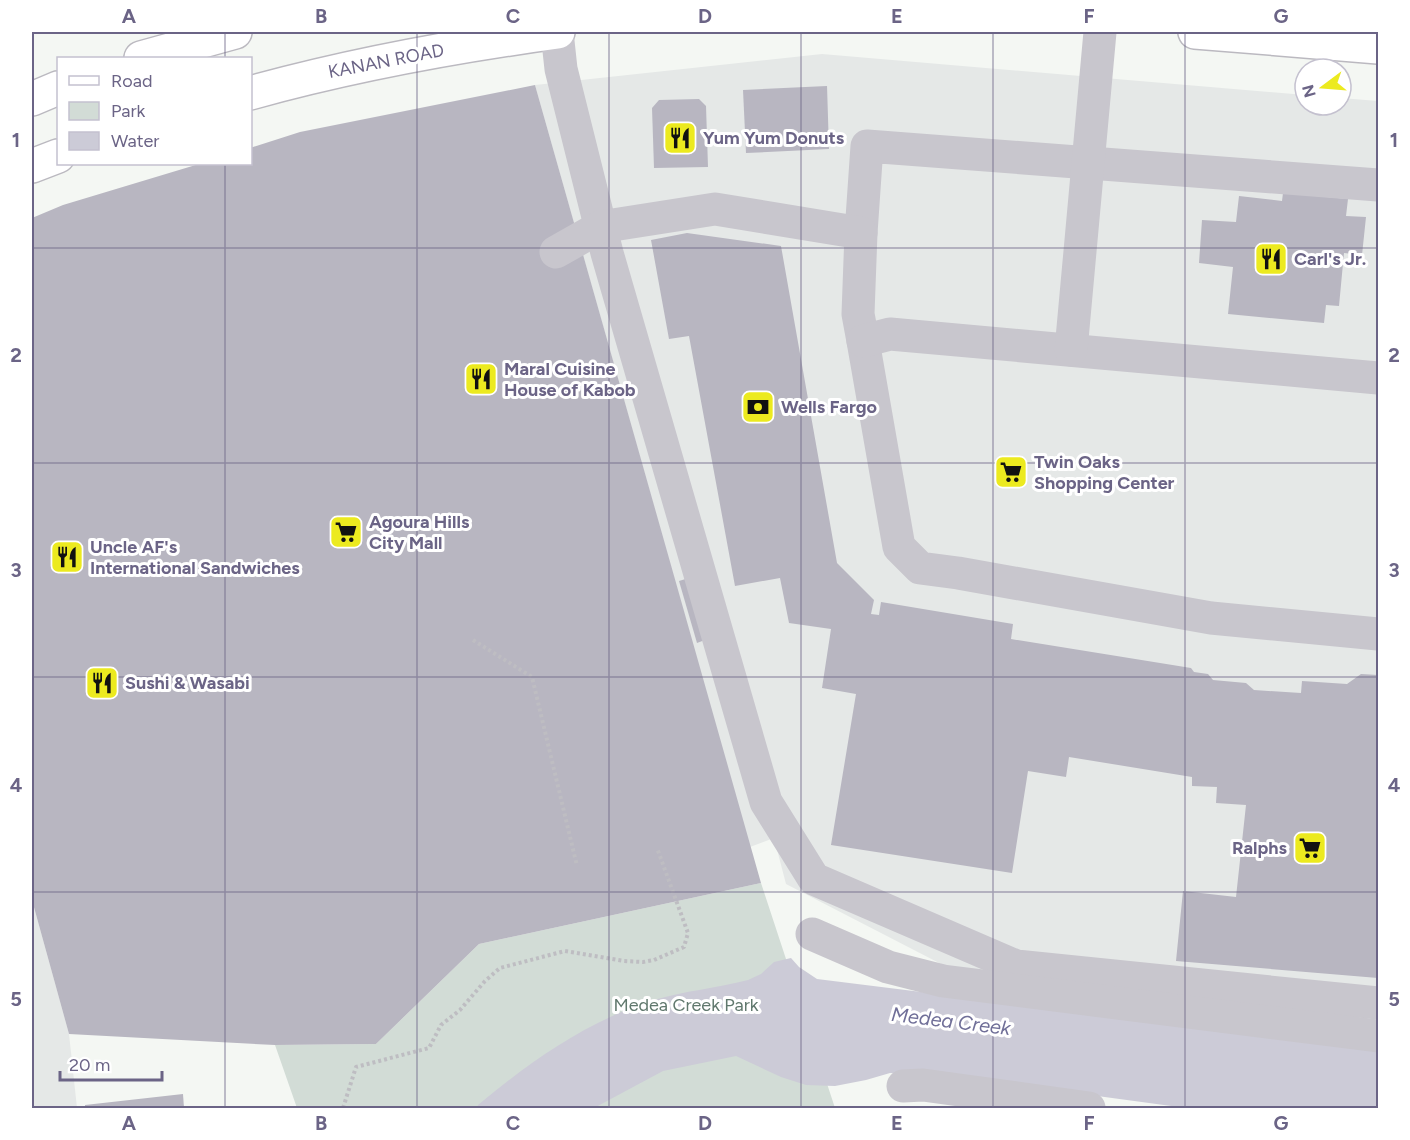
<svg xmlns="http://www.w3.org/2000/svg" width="1410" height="1140" font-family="Figtree,sans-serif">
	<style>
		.built { fill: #e5e8e7 }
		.green { fill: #d2dcd6 }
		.water { fill: #cccbd7 }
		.building { fill: #b8b6c1 }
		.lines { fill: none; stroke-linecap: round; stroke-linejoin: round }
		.major-casing { stroke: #bbb9c0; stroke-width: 36 }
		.path { stroke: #bebdc2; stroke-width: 4; stroke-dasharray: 3 3; stroke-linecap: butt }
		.minor { stroke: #c8c6cd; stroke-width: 33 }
		.major { stroke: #fff; stroke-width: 33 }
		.grid { fill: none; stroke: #6b6486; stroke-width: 1.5; stroke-opacity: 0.55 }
		.labels { text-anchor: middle; stroke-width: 6; stroke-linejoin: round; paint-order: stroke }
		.street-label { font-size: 18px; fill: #6b6486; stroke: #fff }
		.poi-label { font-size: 18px; font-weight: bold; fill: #6b6486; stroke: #fff; text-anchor: start }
		.park-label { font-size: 18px; fill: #60786d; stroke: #fff }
		.water-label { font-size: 20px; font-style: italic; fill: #706f98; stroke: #fff }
		.neatline { fill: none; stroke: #6b6486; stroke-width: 2 }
		.grid-label { font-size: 20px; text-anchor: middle; font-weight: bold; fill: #6b6486 }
	</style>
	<rect width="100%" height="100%" fill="#f4f7f3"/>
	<g class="built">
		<path d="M822 54 1305 95V105H1341V98L1378 101V1019L945 966 786 884 774 838 750 847 535 85Z"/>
		<path d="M32 900 69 1034 77 1108H32Z"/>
	</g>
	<path class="green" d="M761 883 835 1108H297L275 1045 376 1044 479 944Z"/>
	<path class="water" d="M791 958 799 967 817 979 1378 1049V1108H1186L957 1077 890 1073 866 1080 835 1086 806 1085 781 1077 736 1056 663 1071 594 1108H477L478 1105C531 1061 587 1021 654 1000 684 991 717 988 748 980L761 974 774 962Z"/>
	<g class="building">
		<path d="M535 85 761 883 479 944 376 1044 275 1045 69 1034 32 900V218L63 205 199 164H250V148L300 132Z"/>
		<path d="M827 86 829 149 746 153 743 90Z"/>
		<path d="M699 99 706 106 708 167 654 168 652 108 659 100Z"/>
		<path d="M1283 193 1348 199 1346 216 1366 217 1362 255 1344 253 1339 306 1326 305 1324 323 1228 314 1233 267 1199 263 1202 220 1236 222 1239 196 1282 201Z"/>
		<path d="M687 233 781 246 837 563 874 600 871 614 879 615 881 602 1013 624 1011 639 1191 668 1194 672 1208 674 1213 680 1246 683 1254 690 1301 693 1302 681 1347 684 1361 674 1378 675V978L1176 961 1183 891 1236 897 1246 805 1216 803 1217 787 1192 786V777L1069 757 1066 777 1028 771 1012 873 831 845 856 694 822 688 831 629 789 623 780 578 735 586 689 336 669 339 651 240Z"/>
		<path d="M692 577 710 638 697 643 679 581Z"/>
		<path d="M183 1094 184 1108H85V1105Z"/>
	</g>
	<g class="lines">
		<g class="major-casing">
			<g id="major">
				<path d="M1195 32 1378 47"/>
				<path d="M141 58 235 32"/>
				<path d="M250 93C351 65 455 46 558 32"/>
				<path d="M32 99 58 88"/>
				<path d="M32 166 58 156"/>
			</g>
		</g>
		<g class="path">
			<path d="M473 640 532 677 577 866"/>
			<path d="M343 1108 356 1067 429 1048 441 1025 460 1010 485 981 500 968 565 951 624 961 643 962 654 960 684 947 688 933 657 848"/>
		</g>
		<g class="minor">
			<path d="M557 32 561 69 607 253 766 802 814 879 1016 966 1378 1003"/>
			<path d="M861 233 867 146 1378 185"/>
			<path d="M556 252 600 227 715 209 861 233 858 314 863 341 899 547 920 568 958 573 1211 618 1378 634"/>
			<path d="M863 341 890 334 1378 378"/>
			<path d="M1071 350 1100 32"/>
			<path d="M812 934 888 967 943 981 1378 1036"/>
			<path d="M903 1086 923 1085 1089 1108"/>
		</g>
		<use href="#major" class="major"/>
	</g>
	<path class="grid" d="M225 32V58M417 32V1108M609 32V1108M801 32V1108M993 32V1108M1185 32V1108M225 164V1108M32 248H1378M32 463H1378M32 677H1378M32 892H1378"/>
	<defs>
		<g id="restaurant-square" transform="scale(1.725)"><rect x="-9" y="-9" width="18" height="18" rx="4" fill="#ecea1f" stroke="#fff"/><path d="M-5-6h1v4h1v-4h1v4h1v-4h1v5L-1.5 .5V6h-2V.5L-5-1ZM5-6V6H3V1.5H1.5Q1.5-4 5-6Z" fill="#111"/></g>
		<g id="bank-square" transform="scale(1.725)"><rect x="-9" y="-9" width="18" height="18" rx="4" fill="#ecea1f" stroke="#fff"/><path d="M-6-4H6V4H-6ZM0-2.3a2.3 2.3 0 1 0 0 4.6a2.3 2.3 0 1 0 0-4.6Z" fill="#111"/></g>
		<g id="supermarket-square" transform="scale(1.725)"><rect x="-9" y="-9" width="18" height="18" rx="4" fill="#ecea1f" stroke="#fff"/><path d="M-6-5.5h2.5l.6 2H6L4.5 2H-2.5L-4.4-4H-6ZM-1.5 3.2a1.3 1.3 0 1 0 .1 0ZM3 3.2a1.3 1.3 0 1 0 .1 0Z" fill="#111"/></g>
	</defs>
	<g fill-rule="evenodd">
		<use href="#restaurant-square" x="680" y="138"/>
		<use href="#restaurant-square" x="1271" y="259"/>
		<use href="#restaurant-square" x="481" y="379"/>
		<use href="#bank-square" x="758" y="407"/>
		<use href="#supermarket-square" x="1011" y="472"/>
		<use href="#supermarket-square" x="346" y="532"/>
		<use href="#restaurant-square" x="67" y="557"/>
		<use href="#restaurant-square" x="102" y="683"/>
		<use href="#supermarket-square" x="1310" y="848"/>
	</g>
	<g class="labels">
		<g class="street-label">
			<text transform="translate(386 61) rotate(-11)" y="6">KANAN ROAD</text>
		</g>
		<g class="poi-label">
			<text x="703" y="144">Yum Yum Donuts</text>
			<text x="1294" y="265">Carl's Jr.</text>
			<text x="504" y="375">Maral Cuisine<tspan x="504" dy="21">House of Kabob</tspan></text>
			<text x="781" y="413">Wells Fargo</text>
			<text x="1034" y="468">Twin Oaks<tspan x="1034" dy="21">Shopping Center</tspan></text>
			<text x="369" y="528">Agoura Hills<tspan x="369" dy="21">City Mall</tspan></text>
			<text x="90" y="553">Uncle AF's<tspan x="90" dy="21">International Sandwiches</tspan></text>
			<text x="125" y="689">Sushi &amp; Wasabi</text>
			<text x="1287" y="854" text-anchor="end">Ralphs</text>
		</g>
		<g class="park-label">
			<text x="686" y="1011">Medea Creek Park</text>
		</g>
		<g class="water-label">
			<text transform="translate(951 1021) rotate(7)" y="7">Medea Creek</text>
		</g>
	</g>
	<rect width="1410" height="1140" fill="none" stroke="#ffffff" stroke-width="66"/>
	<rect x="57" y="57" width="195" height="108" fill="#ffffff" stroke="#c4c1cf" stroke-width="1.5"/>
	<rect x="69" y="76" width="30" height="9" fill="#ffffff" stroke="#c4c1cf" stroke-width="1.5"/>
	<text x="111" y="87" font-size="18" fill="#6b6486">Road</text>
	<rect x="69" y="102" width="30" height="18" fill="#d2dcd6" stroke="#c4c1cf" stroke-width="1.5"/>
	<text x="111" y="117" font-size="18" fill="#6b6486">Park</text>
	<rect x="69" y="132" width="30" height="18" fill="#cccbd7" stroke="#c4c1cf" stroke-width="1.5"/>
	<text x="111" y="147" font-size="18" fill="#6b6486">Water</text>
	<g transform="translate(1323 87) rotate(254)"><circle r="28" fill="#ffffff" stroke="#c4c1cf" stroke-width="1.5"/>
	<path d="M0-4.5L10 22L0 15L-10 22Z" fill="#ecea1f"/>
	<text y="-9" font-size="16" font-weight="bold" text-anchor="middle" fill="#6b6486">N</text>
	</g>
	<path d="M60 1071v9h102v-9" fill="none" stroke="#6b6486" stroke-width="3"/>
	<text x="69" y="1071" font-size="18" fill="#6b6486" stroke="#ffffff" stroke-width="4.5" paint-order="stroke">20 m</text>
	<rect x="33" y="33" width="1344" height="1074" class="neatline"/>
	<g class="grid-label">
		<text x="129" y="23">A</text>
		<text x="321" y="23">B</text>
		<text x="513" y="23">C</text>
		<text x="705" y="23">D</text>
		<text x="897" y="23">E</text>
		<text x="1089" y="23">F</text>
		<text x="1281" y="23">G</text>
		<text x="16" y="147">1</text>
		<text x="1394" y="147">1</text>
		<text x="16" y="362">2</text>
		<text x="1394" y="362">2</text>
		<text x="16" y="577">3</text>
		<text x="1394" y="577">3</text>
		<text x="16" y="792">4</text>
		<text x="1394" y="792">4</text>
		<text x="16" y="1006">5</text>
		<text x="1394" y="1006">5</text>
		<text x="129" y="1130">A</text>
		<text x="321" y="1130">B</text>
		<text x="513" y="1130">C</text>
		<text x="705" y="1130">D</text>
		<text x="897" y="1130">E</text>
		<text x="1089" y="1130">F</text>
		<text x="1281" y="1130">G</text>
	</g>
</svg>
